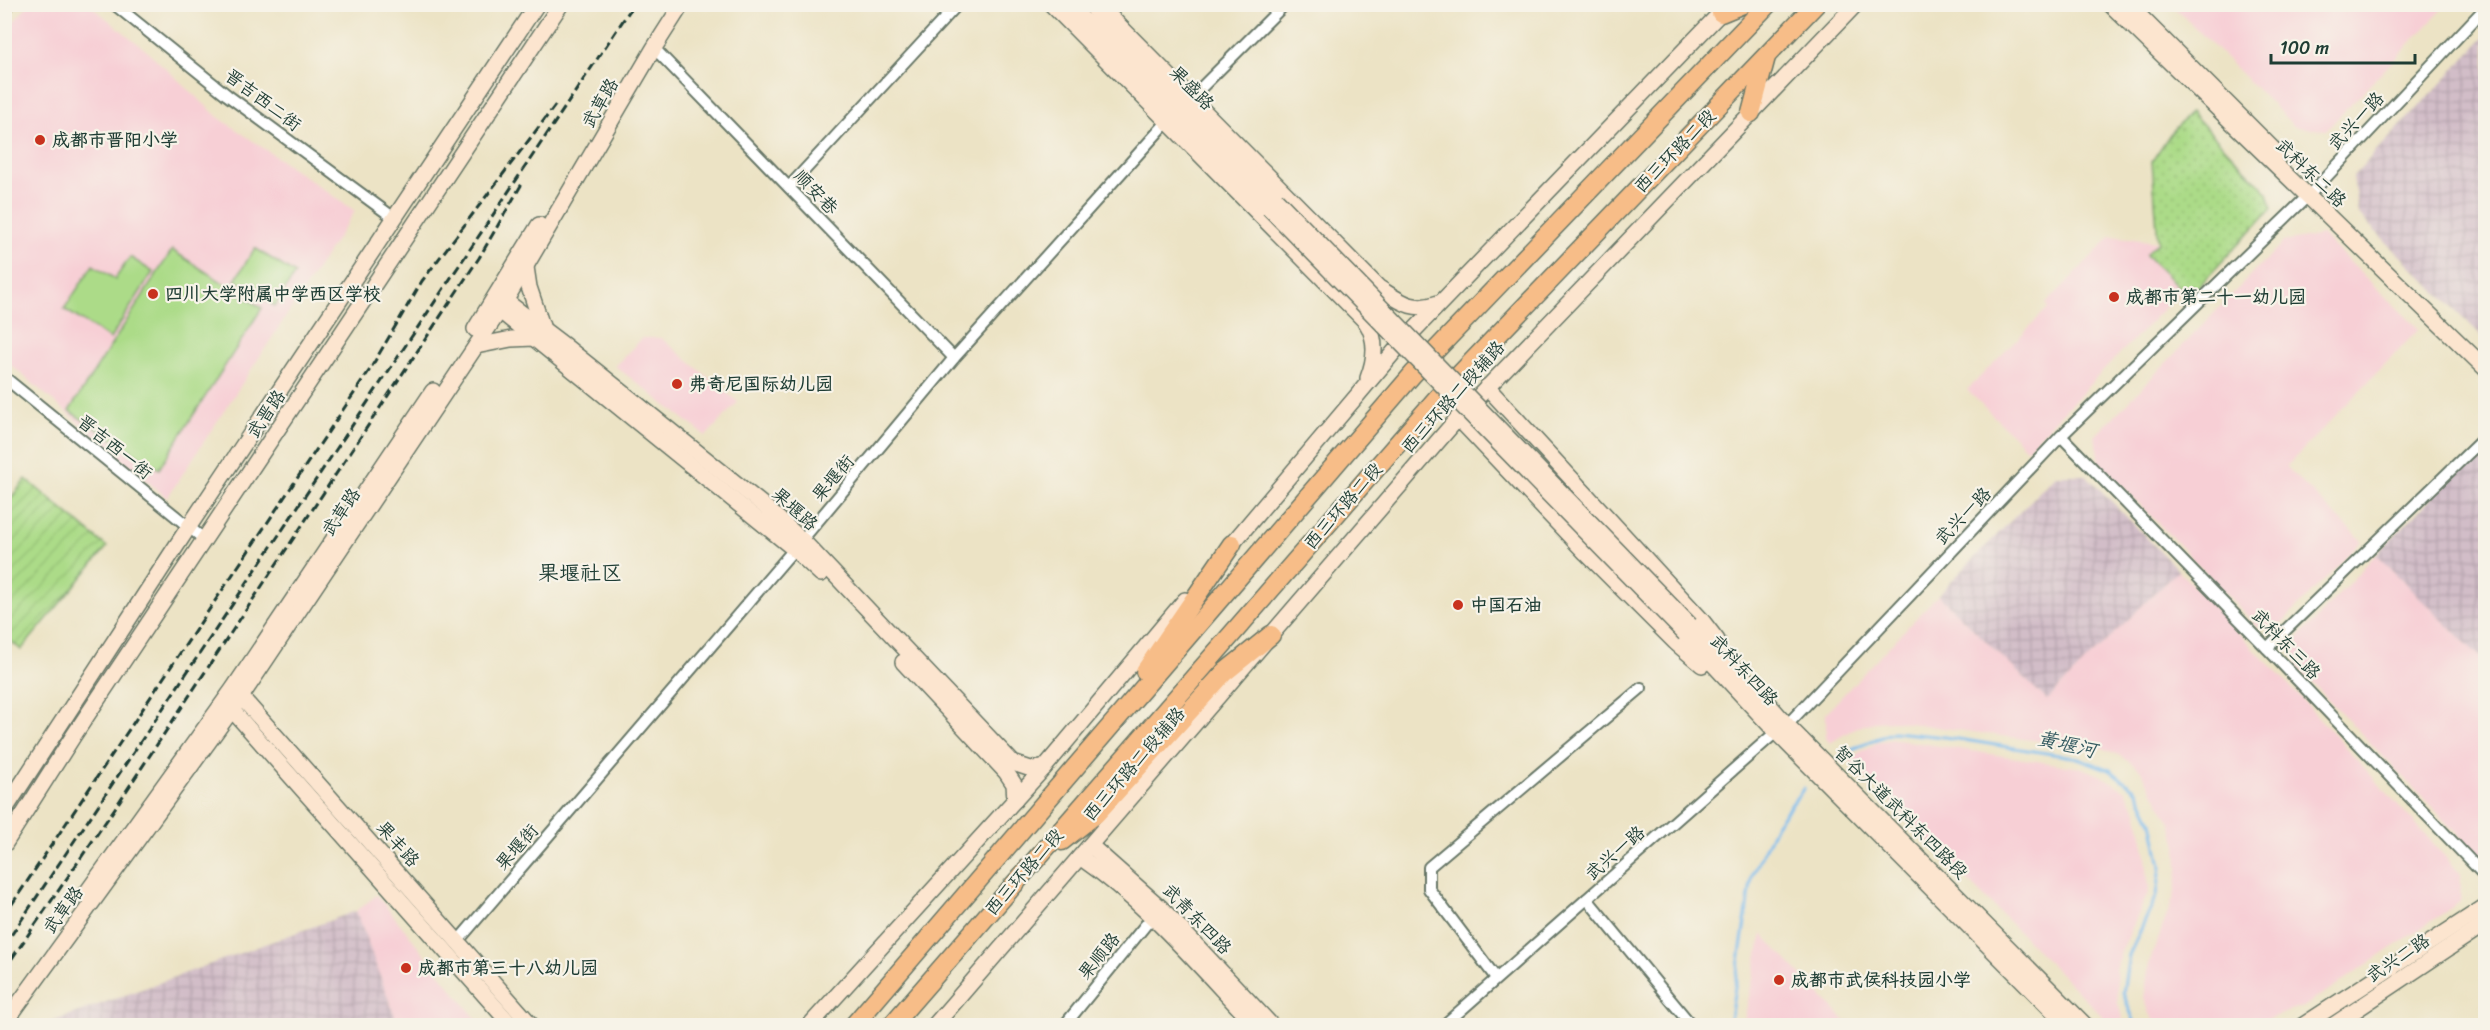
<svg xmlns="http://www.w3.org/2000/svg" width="2490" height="1030" font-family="Sriracha,'LXGW WenKai TC',sans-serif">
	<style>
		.built { fill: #f7cfd5 }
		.industrial { fill: url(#industrial-grid) }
		.park { fill: url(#park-dots); stroke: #668c5e; stroke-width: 1.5 }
		.garden { fill: url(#garden-furrows); stroke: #668c5e; stroke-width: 1.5 }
		.pitch { fill: #acdb88; stroke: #668c5e; stroke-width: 1.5 }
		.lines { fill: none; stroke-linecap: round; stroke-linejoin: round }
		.stream { stroke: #79bbee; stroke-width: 3 }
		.street-casing { stroke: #677767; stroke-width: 14 }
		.secondary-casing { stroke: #677767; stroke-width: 18 }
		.highway-casing { stroke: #677767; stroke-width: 21 }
		.street { stroke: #fff; stroke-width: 10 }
		.secondary { stroke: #fce5cf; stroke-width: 15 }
		.highway { stroke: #f7bd88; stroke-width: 18 }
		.rail { stroke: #1f3d34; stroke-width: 3; stroke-dasharray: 9 4.5; stroke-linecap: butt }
		.secondary-bridge-casing { stroke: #677767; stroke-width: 18; stroke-linecap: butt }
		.secondary-bridge { stroke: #fce5cf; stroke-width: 15 }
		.poi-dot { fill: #c8321e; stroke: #f7f3e8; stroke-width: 2 }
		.labels { text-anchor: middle; stroke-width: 4.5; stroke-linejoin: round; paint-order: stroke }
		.street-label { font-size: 18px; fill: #1f3d34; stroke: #f7f3e8 }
		.poi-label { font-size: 18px; font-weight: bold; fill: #1f3d34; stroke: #f7f3e8; text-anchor: start }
		.water-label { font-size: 20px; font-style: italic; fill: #365c62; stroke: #f7f3e8 }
		.quarter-label { font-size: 21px; fill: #1f3d34; stroke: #f7f3e8 }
	</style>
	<defs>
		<pattern id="industrial-grid" width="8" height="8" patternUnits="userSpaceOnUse" patternTransform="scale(1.5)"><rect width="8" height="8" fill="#d2bdc8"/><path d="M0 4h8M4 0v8" fill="none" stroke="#b4a3ac"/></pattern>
		<pattern id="park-dots" width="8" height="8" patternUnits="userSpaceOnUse" patternTransform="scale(1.5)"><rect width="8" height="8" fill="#acdb88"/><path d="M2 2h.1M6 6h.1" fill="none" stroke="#94bd76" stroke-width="1.8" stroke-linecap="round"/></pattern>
		<pattern id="garden-furrows" width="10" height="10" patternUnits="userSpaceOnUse" patternTransform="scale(1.5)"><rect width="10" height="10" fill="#acdb88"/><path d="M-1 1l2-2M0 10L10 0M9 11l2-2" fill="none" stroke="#94bd76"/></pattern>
	</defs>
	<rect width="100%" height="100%" fill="#f7f3e8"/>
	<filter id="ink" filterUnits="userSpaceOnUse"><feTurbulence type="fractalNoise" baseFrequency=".0167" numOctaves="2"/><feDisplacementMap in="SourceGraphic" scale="12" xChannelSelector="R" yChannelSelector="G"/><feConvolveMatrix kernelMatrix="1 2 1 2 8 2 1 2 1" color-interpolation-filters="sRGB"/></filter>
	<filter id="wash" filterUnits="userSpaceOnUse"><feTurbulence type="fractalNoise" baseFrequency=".008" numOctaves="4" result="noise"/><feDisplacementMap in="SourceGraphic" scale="24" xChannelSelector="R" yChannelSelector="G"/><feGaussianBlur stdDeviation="1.35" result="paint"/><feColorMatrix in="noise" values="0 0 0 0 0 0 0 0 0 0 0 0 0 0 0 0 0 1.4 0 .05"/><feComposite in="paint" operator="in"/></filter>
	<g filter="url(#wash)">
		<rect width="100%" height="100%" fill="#ece3c5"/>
		<g class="built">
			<path d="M28 5H90L147 51 218 117 355 211 167 498 5 360 4 33Z"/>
			<path d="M2172 5H2447L2326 130 2295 127Z"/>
			<path d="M2322 235 2419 329 2286 467 2362 541 2278 627 2257 626 2099 462 2095 436 2283 242Z"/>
			<path d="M2111 236 2158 242 2182 290 2027 449 1967 390 2049 307 2046 304Z"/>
			<path d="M642 338H661L738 402 706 436 615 366Z"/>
			<path d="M2376 554 2485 662V862L2296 666 2293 644Z"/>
			<path d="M2178 570 2288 684 2461 874 2460 902 2305 1006 2267 1019 2258 1025H2158L2150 1014 2144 998 2149 963 2174 896 2178 870 2177 846 2171 823 2140 769 2121 756 2091 743 2089 748 1894 721 1875 722 1855 728 1830 743 1826 737V713L1938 595 2047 700Z"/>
			<path d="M1894 739 2082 768 2098 774 2126 791 2138 814 2146 856 2149 891 2121 952 2116 970 2118 1004 2123 1019 2115 1025H2111L1849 760 1863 750 1881 741Z"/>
			<path d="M377 895 481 1025H398L356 911Z"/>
			<path d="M1762 934 1849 1025H1743Z"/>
		</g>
		<g class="industrial">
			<path d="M2485 37V339L2358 214 2353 176Z"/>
			<path d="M2485 445V662L2376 554Z"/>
			<path d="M2056 475H2086L2178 570 2047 700 1938 595Z"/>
			<path d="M356 911 398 1025H43Z"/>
		</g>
		<path class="park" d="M2191 112 2268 193 2272 208 2189 297 2146 255 2158 242 2152 161 2170 134Z"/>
		<path class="garden" d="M26 479 107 547 21 650 5 636V505Z"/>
		<g class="pitch">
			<path d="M255 248 295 274 275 306 235 280Z"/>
			<path d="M172 250 262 308 159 469 69 411Z"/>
			<path d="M130 257 153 272 110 339 64 309 93 265 115 279Z"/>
		</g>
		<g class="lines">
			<g class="stream">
				<path d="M1847 751 1894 732 1945 737 2078 758 2110 770 2137 791 2152 822 2161 866 2157 895 2129 955 2123 993 2136 1026"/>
				<path d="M1729 1026 1752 876 1776 825 1804 788"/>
			</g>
		</g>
	</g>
	<g filter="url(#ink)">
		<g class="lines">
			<g class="street-casing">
				<g id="street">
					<path d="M114 4 227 95 394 218"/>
					<path d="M654 48 954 358"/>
					<path d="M1191 98 1285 4"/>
					<path d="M789 187 958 4"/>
					<path d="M4 377 205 540"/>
					<path d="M2061 436 2267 648 2486 877"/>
					<path d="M2267 648 2486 436"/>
					<path d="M1587 899 1692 1026"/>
					<path d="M458 941 802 540 954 358 1167 122"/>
					<path d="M1496 978 1429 889V867L1641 688"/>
					<path d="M1064 1026 1156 912"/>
					<path d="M1443 1026 1776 732 1787 725 2061 436 2315 189 2486 7"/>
				</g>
			</g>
			<g class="secondary-casing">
				<g id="secondary">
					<path d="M1051 4 1366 322C1378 340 1375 360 1368 378"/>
					<path d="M1068 4 1269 208"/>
					<path d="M1098 4 1379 288C1400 301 1413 313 1438 303"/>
					<path d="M2110 4 2486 369"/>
					<path d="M2128 4 2277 153"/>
					<path d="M4 7 6 4"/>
					<path d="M1093 7 1104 27 1127 43"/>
					<path d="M1123 46 1276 199"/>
					<path d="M526 267 529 287 542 326"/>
					<path d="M499 296 565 346 763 505 802 540 1013 763 1031 769 1044 768"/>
					<path d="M494 306 794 549 821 574"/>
					<path d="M475 329 539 225"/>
					<path d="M476 346 511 339 534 338"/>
					<path d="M1487 387 1700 618 1717 640"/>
					<path d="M1458 418 1586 553 1676 643 1702 665"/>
					<path d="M1226 551 1399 346 1729 4"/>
					<path d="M1690 625 1750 683 1787 725 2086 1026"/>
					<path d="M1685 634 1776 732 2068 1026"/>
					<path d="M903 662 1006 772 1014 784 1015 800"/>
					<path d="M236 691 532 1026"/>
					<path d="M226 703 512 1026"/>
					<path d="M4 811 188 528 537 4"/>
					<path d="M4 845 74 735 561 4"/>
					<path d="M1090 845 1160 907 1272 1026"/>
					<path d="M1080 857C1147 903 1200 967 1256 1026"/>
					<path d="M85 895 233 689 433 391"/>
					<path d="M4 1024 241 697 500 310 654 48 682 4"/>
					<path d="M809 1026 1044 768 1185 600"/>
					<path d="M934 1026 1458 418 1856 4"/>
					<path d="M2302 1026 2486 906"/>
					<path d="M2332 1026 2486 923"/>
				</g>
			</g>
			<g class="highway-casing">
				<g id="highway">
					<path d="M1721 13 1743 4"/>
					<path d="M1751 113 1766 57"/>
					<path d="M1145 671 1232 544"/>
					<path d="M1062 841 1096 814 1224 673 1271 635"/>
					<path d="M853 1026 1413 374 1768 4"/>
					<path d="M891 1026 1439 396 1816 4"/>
				</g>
			</g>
			<use href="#street" class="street"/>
			<use href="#secondary" class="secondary"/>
			<use href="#highway" class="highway"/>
			<g class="rail">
				<path d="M4 916 369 371 422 281 557 103"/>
				<path d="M4 946 634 4"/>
				<path d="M4 970 115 808 479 258 523 182"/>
			</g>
			<g class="secondary-bridge-casing">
				<g id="secondary-bridge">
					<path d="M1276 199 1690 625"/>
					<path d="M1269 208 1685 634"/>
				</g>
			</g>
			<use href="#secondary-bridge" class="secondary-bridge"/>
		</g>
	</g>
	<g class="poi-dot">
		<circle cx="40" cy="140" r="6"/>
		<circle cx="153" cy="294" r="6"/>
		<circle cx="2114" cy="297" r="6"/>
		<circle cx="677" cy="384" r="6"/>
		<circle cx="1458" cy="605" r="6"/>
		<circle cx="406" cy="968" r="6"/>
		<circle cx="1779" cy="980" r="6"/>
	</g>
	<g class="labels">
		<g class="street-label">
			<text transform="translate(1192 88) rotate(45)" y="6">果盛路</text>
			<text transform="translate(263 100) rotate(37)" y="6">晋吉西二街</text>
			<text transform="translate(600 103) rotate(-60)" y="6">武草路</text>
			<text transform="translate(2356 121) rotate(-47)" y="6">武兴一路</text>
			<text transform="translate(1675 151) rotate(-46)" y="6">西三环路二段</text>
			<text transform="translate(2311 173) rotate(44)" y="6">武科东二路</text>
			<text transform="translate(816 192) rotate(46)" y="6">顺安巷</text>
			<text transform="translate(1453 397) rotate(-48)" y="6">西三环路二段辅路</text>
			<text transform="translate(266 414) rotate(-56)" y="6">武晋路</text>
			<text transform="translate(115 447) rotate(39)" y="6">晋吉西一街</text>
			<text transform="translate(833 478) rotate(-50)" y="6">果堰街</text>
			<text transform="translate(1343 506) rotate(-49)" y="6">西三环路二段</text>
			<text transform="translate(795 509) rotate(42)" y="6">果堰路</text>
			<text transform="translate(341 512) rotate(-56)" y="6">武草路</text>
			<text transform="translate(1963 516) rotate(-46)" y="6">武兴一路</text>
			<text transform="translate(2286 644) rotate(46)" y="6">武科东三路</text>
			<text transform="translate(1744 670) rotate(47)" y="6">武科东四路</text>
			<text transform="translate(1134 764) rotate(-49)" y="6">西三环路二段辅路</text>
			<text transform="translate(1901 812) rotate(45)" y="6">智谷大道武科东四路段</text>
			<text transform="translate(398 844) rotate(48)" y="6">果丰路</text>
			<text transform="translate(517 847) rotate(-49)" y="6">果堰街</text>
			<text transform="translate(1615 853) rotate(-41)" y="6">武兴一路</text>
			<text transform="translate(1024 872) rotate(-49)" y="6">西三环路二段</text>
			<text transform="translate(63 910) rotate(-54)" y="6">武草路</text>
			<text transform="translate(1197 919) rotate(46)" y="6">武青东四路</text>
			<text transform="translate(1099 956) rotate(-51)" y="6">果顺路</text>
			<text transform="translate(2398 958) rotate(-34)" y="6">武兴二路</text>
		</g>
		<g class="poi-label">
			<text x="52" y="146">成都市晋阳小学</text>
			<text x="165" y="300">四川大学附属中学西区学校</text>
			<text x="2126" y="303">成都市第二十一幼儿园</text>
			<text x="689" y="390">弗奇尼国际幼儿园</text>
			<text x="1470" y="611">中国石油</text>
			<text x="418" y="974">成都市第三十八幼儿园</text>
			<text x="1791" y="986">成都市武侯科技园小学</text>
		</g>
		<g class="water-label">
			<text transform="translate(2067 744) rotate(13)" y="7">黄堰河</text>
		</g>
		<g class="quarter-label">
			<text x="580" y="580">果堰社区</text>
		</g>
	</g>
	<rect width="2490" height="1030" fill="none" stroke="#f7f3e8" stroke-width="24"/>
	<path d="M2271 54v9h144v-9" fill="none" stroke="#1f3d34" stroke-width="3"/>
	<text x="2280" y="54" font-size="18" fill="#1f3d34" stroke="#f7f3e8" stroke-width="4.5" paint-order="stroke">100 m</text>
</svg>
